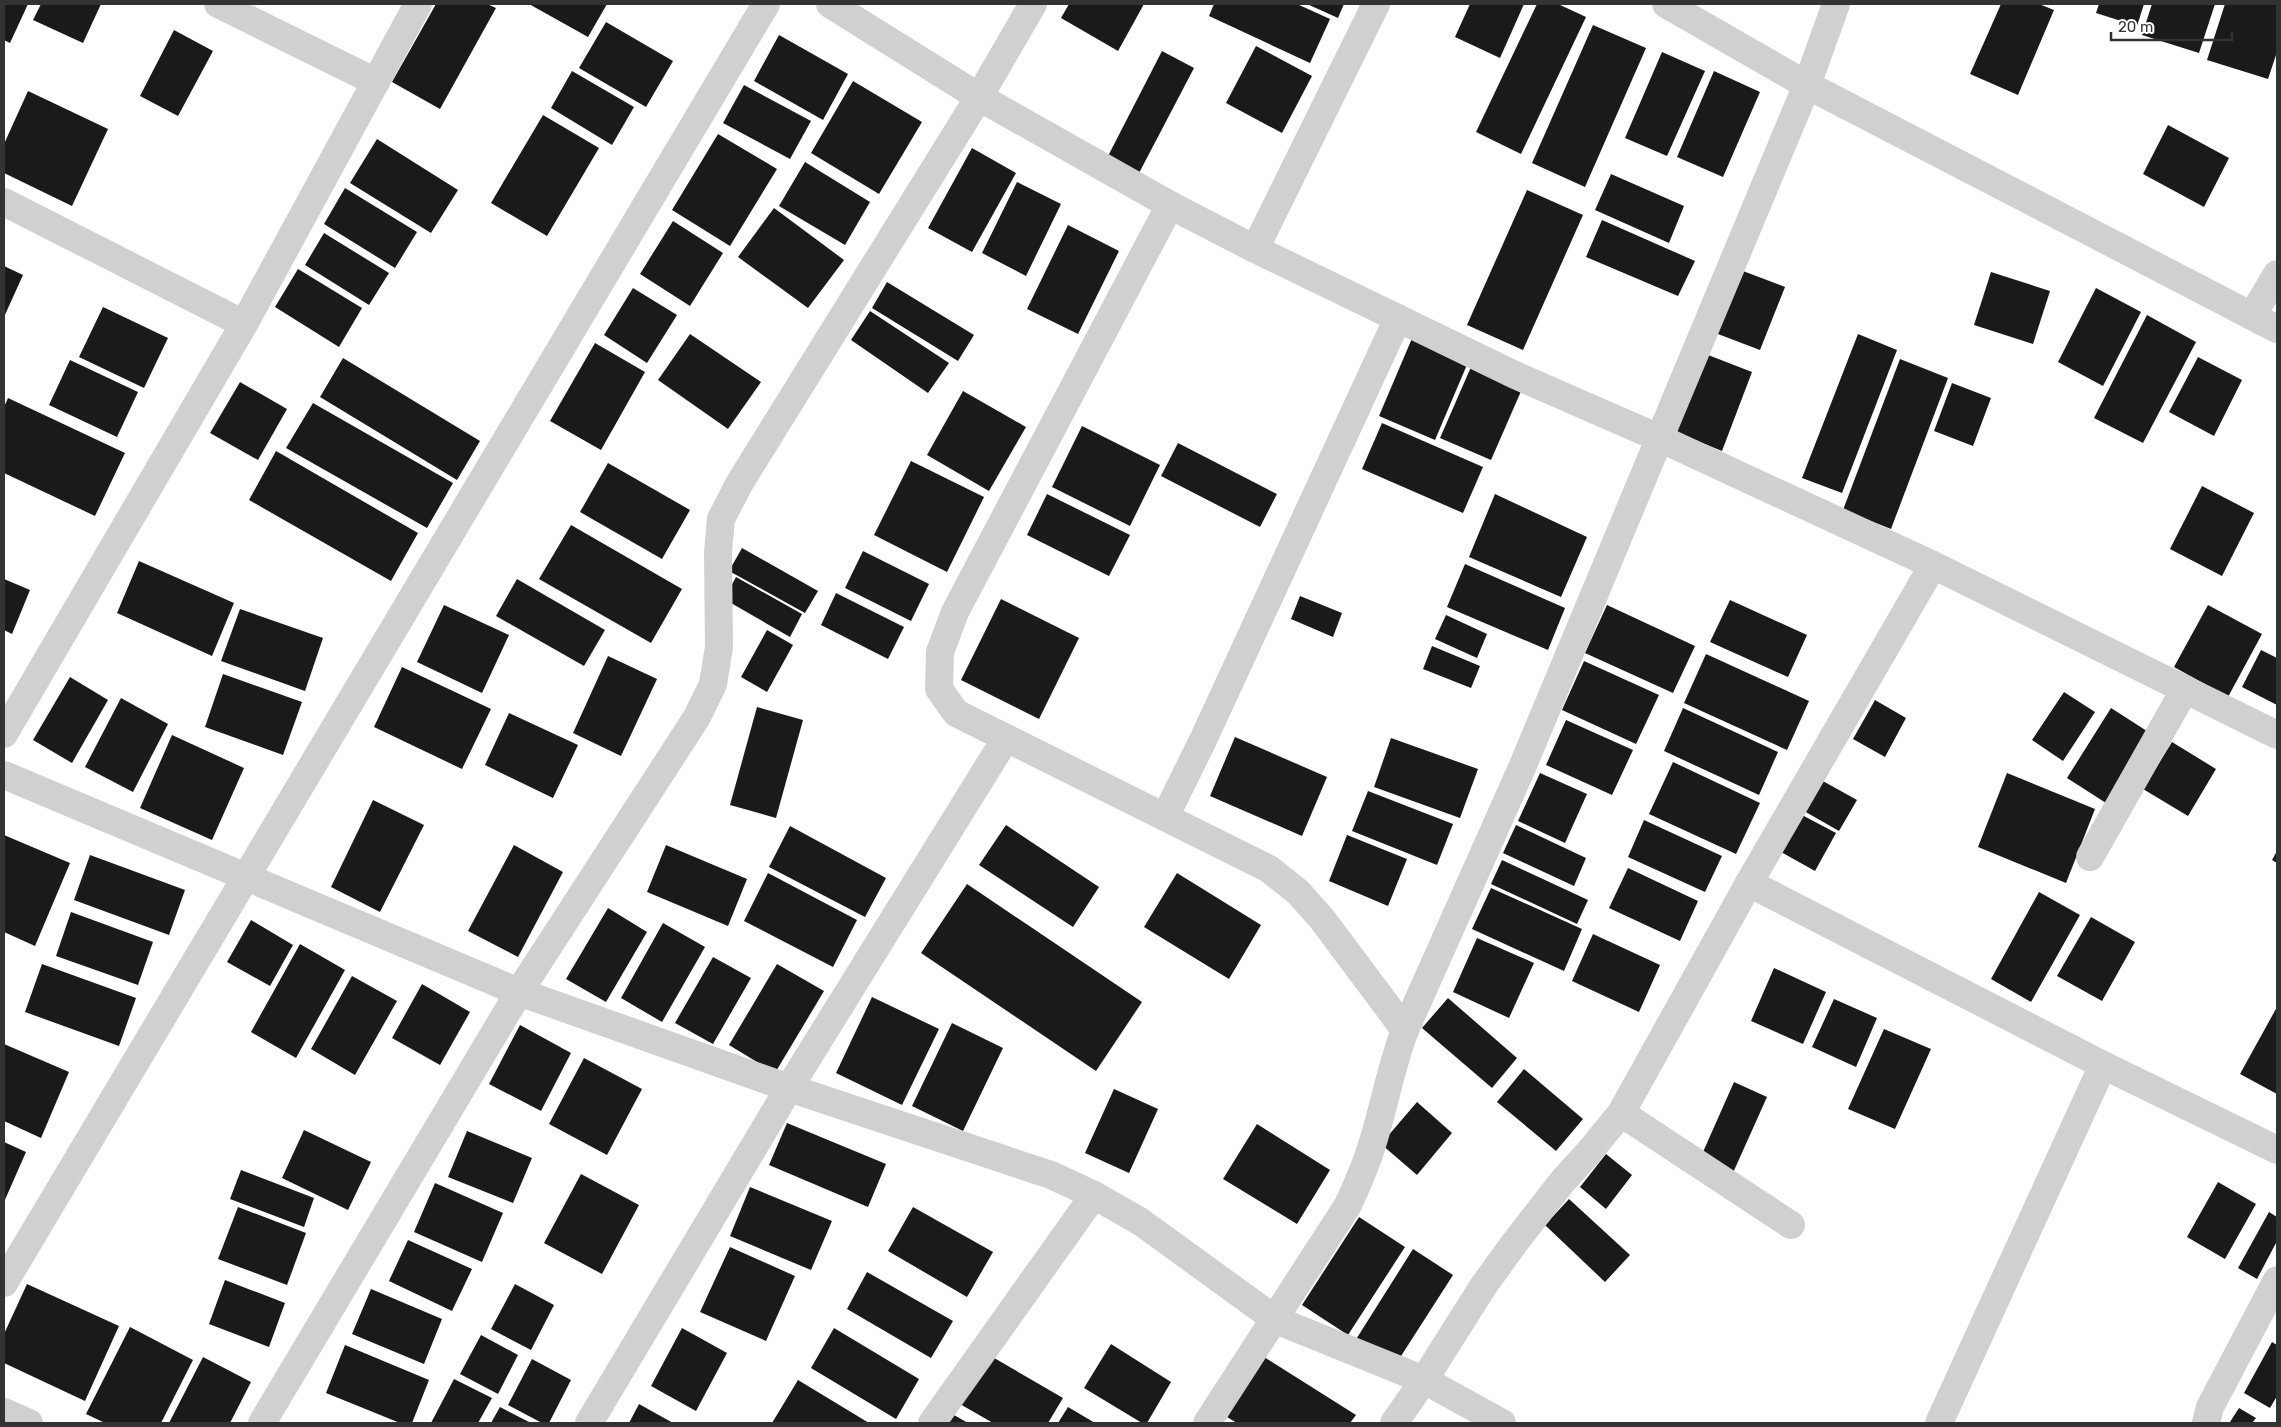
<svg xmlns="http://www.w3.org/2000/svg" width="2281" height="1427" font-family="Rubik,sans-serif">
	<style>
		.building { fill: #1a1a1a }
		.lines { fill: none; stroke-linecap: round; stroke-linejoin: round }
		.street { stroke: #d0d0d0; stroke-width: 28 }
	</style>
	<rect width="100%" height="100%" fill="#fff"/>
	<g class="building">
		<path d="M4 4H28L10 43 4 40Z"/>
		<path d="M41 4H101L83 43 33 20Z"/>
		<path d="M436 4H487L496 8 440 109 392 82Z"/>
		<path d="M529 4H607L588 37Z"/>
		<path d="M1069 4H1144L1118 51 1061 18Z"/>
		<path d="M1214 4H1297L1330 19 1310 63 1209 16Z"/>
		<path d="M1307 4H1344L1338 18Z"/>
		<path d="M1470 4H1524L1500 58 1455 37Z"/>
		<path d="M1537 4H1558L1586 17 1521 154 1476 132Z"/>
		<path d="M2001 4H2039L2054 10 2018 95 1970 74Z"/>
		<path d="M2099 4H2144L2137 26 2096 13Z"/>
		<path d="M2152 4H2215L2199 53 2142 35Z"/>
		<path d="M2225 4H2277V52L2268 79 2207 60Z"/>
		<path d="M606 22 673 61 646 107 579 68Z"/>
		<path d="M1593 25 1646 48 1585 187 1532 163Z"/>
		<path d="M174 30 213 51 178 116 140 96Z"/>
		<path d="M779 35 848 74 823 120 754 81Z"/>
		<path d="M1256 46 1312 76 1282 133 1226 103Z"/>
		<path d="M1162 51 1194 68 1138 175 1107 158Z"/>
		<path d="M1662 52 1705 71 1667 156 1625 138Z"/>
		<path d="M572 71 634 107 612 145 551 108Z"/>
		<path d="M1714 71 1760 92 1723 177 1677 157Z"/>
		<path d="M853 81 922 122 879 194 811 153Z"/>
		<path d="M744 85 811 121 790 159 723 123Z"/>
		<path d="M28 91 108 129 72 206 4 173V144Z"/>
		<path d="M543 115 599 148 547 236 491 203Z"/>
		<path d="M2168 125 2229 158 2204 207 2143 174Z"/>
		<path d="M718 134 777 169 730 246 672 210Z"/>
		<path d="M377 139 458 190 431 233 350 183Z"/>
		<path d="M972 148 1016 173 972 252 928 228Z"/>
		<path d="M805 162 870 202 845 245 779 206Z"/>
		<path d="M1611 174 1684 206 1669 243 1595 210Z"/>
		<path d="M1017 182 1061 204 1026 276 982 253Z"/>
		<path d="M345 188 417 232 395 268 324 224Z"/>
		<path d="M1527 190 1583 215 1523 350 1467 325Z"/>
		<path d="M774 208 844 260 808 308 738 257Z"/>
		<path d="M1602 220 1695 261 1678 296 1586 257Z"/>
		<path d="M673 221 723 253 690 306 640 274Z"/>
		<path d="M1068 225 1119 251 1078 334 1027 309Z"/>
		<path d="M324 233 389 273 369 305 305 265Z"/>
		<path d="M4 266 23 275 4 317Z"/>
		<path d="M1735 268 1785 287 1760 350 1710 331Z"/>
		<path d="M298 269 362 308 339 347 275 307Z"/>
		<path d="M1991 272 2050 291 2033 344 1974 325Z"/>
		<path d="M887 282 974 335 958 361 872 308Z"/>
		<path d="M633 288 677 315 647 363 604 335Z"/>
		<path d="M2096 288 2141 312 2103 386 2058 362Z"/>
		<path d="M103 307 168 338 144 388 79 357Z"/>
		<path d="M870 311 949 363 928 393 851 340Z"/>
		<path d="M2147 315 2196 342 2143 443 2094 418Z"/>
		<path d="M690 334 761 382 728 429 658 380Z"/>
		<path d="M1858 334 1897 350 1842 493 1802 478Z"/>
		<path d="M1413 336 1469 360 1435 440 1379 416Z"/>
		<path d="M595 343 645 372 601 450 550 421Z"/>
		<path d="M1703 353 1752 372 1722 451 1673 431Z"/>
		<path d="M2198 357 2242 380 2214 436 2169 412Z"/>
		<path d="M343 358 480 441 457 480 320 397Z"/>
		<path d="M1900 359 1948 378 1891 529 1843 510Z"/>
		<path d="M70 360 138 392 117 437 49 405Z"/>
		<path d="M1471 367 1522 389 1491 460 1440 438Z"/>
		<path d="M240 382 287 409 258 460 210 433Z"/>
		<path d="M1952 383 1991 398 1973 446 1934 431Z"/>
		<path d="M963 391 1026 427 989 491 927 455Z"/>
		<path d="M8 398 125 453 95 516 4 473V407Z"/>
		<path d="M313 403 453 483 427 528 286 448Z"/>
		<path d="M1382 423 1483 467 1463 513 1362 469Z"/>
		<path d="M1082 426 1160 465 1130 526 1052 487Z"/>
		<path d="M1178 443 1277 494 1260 527 1161 476Z"/>
		<path d="M276 451 418 533 391 581 249 500Z"/>
		<path d="M911 461 984 497 947 572 874 535Z"/>
		<path d="M608 463 690 510 662 559 580 512Z"/>
		<path d="M2202 486 2254 513 2222 576 2170 549Z"/>
		<path d="M1047 494 1130 535 1109 576 1027 535Z"/>
		<path d="M1495 494 1587 537 1561 597 1469 557Z"/>
		<path d="M571 525 682 589 651 643 539 579Z"/>
		<path d="M742 548 818 591 805 613 729 571Z"/>
		<path d="M863 551 929 584 911 621 845 588Z"/>
		<path d="M139 561 234 603 212 656 117 613Z"/>
		<path d="M1465 564 1565 608 1548 650 1447 607Z"/>
		<path d="M736 577 802 614 790 637 724 599Z"/>
		<path d="M4 579 30 590 12 634 4 630Z"/>
		<path d="M517 579 605 630 584 666 496 616Z"/>
		<path d="M836 593 904 627 888 659 821 625Z"/>
		<path d="M1300 596 1342 613 1333 637 1291 619Z"/>
		<path d="M1001 599 1079 638 1039 719 961 680Z"/>
		<path d="M1730 600 1807 635 1788 677 1710 642Z"/>
		<path d="M444 605 509 635 482 693 417 662Z"/>
		<path d="M1607 605 1695 646 1673 693 1585 653Z"/>
		<path d="M2208 605 2262 634 2228 697 2174 667Z"/>
		<path d="M240 609 323 638 305 691 221 661Z"/>
		<path d="M1446 615 1487 634 1477 658 1435 639Z"/>
		<path d="M767 630 793 645 767 692 741 677Z"/>
		<path d="M1432 646 1480 666 1471 688 1423 669Z"/>
		<path d="M2261 650 2277 658V705L2242 687Z"/>
		<path d="M1706 654 1809 701 1787 750 1684 703Z"/>
		<path d="M608 656 657 679 621 756 573 733Z"/>
		<path d="M1584 661 1659 695 1636 744 1562 710Z"/>
		<path d="M402 667 491 709 462 769 374 727Z"/>
		<path d="M223 674 302 702 283 755 205 727Z"/>
		<path d="M70 677 108 700 72 763 33 740Z"/>
		<path d="M2064 692 2095 712 2063 761 2032 740Z"/>
		<path d="M121 698 168 724 133 792 85 767Z"/>
		<path d="M1875 700 1906 718 1885 757 1853 739Z"/>
		<path d="M757 707 803 720 776 818 730 805Z"/>
		<path d="M1683 708 1778 752 1759 795 1664 751Z"/>
		<path d="M2111 708 2150 733 2106 803 2067 778Z"/>
		<path d="M509 713 578 745 553 798 485 765Z"/>
		<path d="M1566 720 1633 750 1612 795 1546 765Z"/>
		<path d="M172 735 244 768 212 840 140 808Z"/>
		<path d="M1235 737 1327 777 1302 836 1210 796Z"/>
		<path d="M1391 738 1478 769 1460 818 1374 787Z"/>
		<path d="M2172 742 2216 769 2188 816 2143 789Z"/>
		<path d="M1673 762 1760 803 1736 854 1649 814Z"/>
		<path d="M1540 773 1587 794 1565 843 1518 821Z"/>
		<path d="M2007 773 2095 809 2066 883 1978 847Z"/>
		<path d="M1821 780 1857 800 1839 831 1804 811Z"/>
		<path d="M1368 791 1453 824 1437 865 1352 831Z"/>
		<path d="M373 800 424 825 380 912 331 887Z"/>
		<path d="M1802 815 1836 833 1815 871 1781 852Z"/>
		<path d="M1644 820 1722 856 1705 892 1628 857Z"/>
		<path d="M1006 825 1099 887 1073 927 979 865Z"/>
		<path d="M1516 825 1586 858 1574 886 1503 853Z"/>
		<path d="M790 826 886 878 865 917 769 867Z"/>
		<path d="M4 835 70 863 35 946 4 932Z"/>
		<path d="M1347 835 1407 859 1388 906 1329 881Z"/>
		<path d="M514 845 563 872 518 957 468 931Z"/>
		<path d="M666 845 747 879 728 926 647 892Z"/>
		<path d="M2277 851V863L2272 860Z"/>
		<path d="M90 855 185 890 169 935 74 900Z"/>
		<path d="M1502 860 1588 900 1577 924 1491 884Z"/>
		<path d="M1628 868 1698 901 1680 941 1609 908Z"/>
		<path d="M768 873 857 920 833 967 744 921Z"/>
		<path d="M1177 873 1261 925 1229 979 1144 927Z"/>
		<path d="M967 884 1142 1002 1096 1071 921 953Z"/>
		<path d="M1491 888 1582 929 1564 971 1472 929Z"/>
		<path d="M2039 892 2080 915 2031 1002 1991 979Z"/>
		<path d="M608 908 647 932 606 1002 566 979Z"/>
		<path d="M71 912 153 942 138 985 56 956Z"/>
		<path d="M2091 917 2135 942 2102 1001 2057 976Z"/>
		<path d="M251 920 293 945 270 986 227 962Z"/>
		<path d="M663 923 705 947 662 1022 621 998Z"/>
		<path d="M1593 934 1660 965 1639 1012 1572 981Z"/>
		<path d="M1477 938 1534 963 1509 1018 1453 992Z"/>
		<path d="M300 944 345 970 296 1058 251 1032Z"/>
		<path d="M713 957 751 978 713 1044 675 1023Z"/>
		<path d="M42 964 136 998 119 1046 25 1012Z"/>
		<path d="M777 964 824 991 775 1073 729 1045Z"/>
		<path d="M1774 968 1826 992 1803 1044 1751 1021Z"/>
		<path d="M352 976 397 1001 355 1075 311 1049Z"/>
		<path d="M422 984 470 1012 440 1065 392 1038Z"/>
		<path d="M872 997 939 1029 902 1105 836 1073Z"/>
		<path d="M1448 998 1517 1058 1492 1088 1422 1028Z"/>
		<path d="M1834 999 1877 1018 1856 1067 1812 1047Z"/>
		<path d="M2277 1007V1094L2240 1074Z"/>
		<path d="M952 1023 1003 1048 963 1131 912 1106Z"/>
		<path d="M520 1025 571 1053 541 1111 489 1084Z"/>
		<path d="M1884 1029 1931 1049 1895 1129 1848 1109Z"/>
		<path d="M4 1044 69 1072 41 1138 4 1121Z"/>
		<path d="M584 1058 642 1089 607 1155 549 1124Z"/>
		<path d="M1524 1069 1583 1119 1556 1151 1497 1102Z"/>
		<path d="M1734 1082 1767 1097 1732 1175 1699 1161Z"/>
		<path d="M1114 1089 1158 1109 1129 1173 1085 1153Z"/>
		<path d="M1417 1102 1452 1133 1417 1175 1381 1144Z"/>
		<path d="M787 1123 886 1164 868 1207 769 1165Z"/>
		<path d="M1257 1124 1330 1170 1297 1224 1223 1179Z"/>
		<path d="M304 1130 371 1162 348 1210 282 1178Z"/>
		<path d="M467 1131 532 1158 513 1203 448 1177Z"/>
		<path d="M4 1142 26 1152 4 1202Z"/>
		<path d="M1606 1154 1632 1175 1606 1209 1580 1187Z"/>
		<path d="M241 1170 314 1198 304 1227 230 1199Z"/>
		<path d="M581 1174 639 1205 602 1274 544 1243Z"/>
		<path d="M2218 1182 2256 1204 2225 1259 2187 1237Z"/>
		<path d="M435 1183 503 1213 482 1262 414 1232Z"/>
		<path d="M750 1187 832 1221 811 1270 730 1236Z"/>
		<path d="M1569 1199 1630 1255 1605 1282 1545 1225Z"/>
		<path d="M238 1207 306 1233 287 1285 218 1259Z"/>
		<path d="M913 1207 993 1252 967 1297 888 1251Z"/>
		<path d="M2269 1212 2277 1217V1241L2257 1279 2238 1268Z"/>
		<path d="M1359 1217 1405 1247 1348 1335 1302 1305Z"/>
		<path d="M408 1240 472 1269 452 1311 389 1281Z"/>
		<path d="M730 1247 795 1276 766 1341 700 1312Z"/>
		<path d="M1413 1249 1453 1275 1394 1367 1355 1341Z"/>
		<path d="M867 1272 953 1321 931 1358 847 1309Z"/>
		<path d="M225 1280 285 1303 269 1347 209 1324Z"/>
		<path d="M27 1284 119 1326 85 1401 4 1363V1334Z"/>
		<path d="M515 1284 554 1305 531 1350 491 1329Z"/>
		<path d="M371 1289 442 1319 424 1364 352 1334Z"/>
		<path d="M130 1327 193 1360 161 1423H105L86 1414Z"/>
		<path d="M682 1328 727 1353 696 1411 651 1386Z"/>
		<path d="M834 1328 919 1379 896 1419 811 1368Z"/>
		<path d="M481 1335 518 1355 498 1394 460 1374Z"/>
		<path d="M2272 1342 2277 1345V1396L2270 1408 2244 1393Z"/>
		<path d="M1111 1344 1171 1382 1147 1423H1142L1084 1388Z"/>
		<path d="M345 1345 429 1380 412 1423H400L326 1393Z"/>
		<path d="M989 1355 1063 1398 1048 1423H993L960 1404Z"/>
		<path d="M203 1357 251 1382 230 1423H169Z"/>
		<path d="M1264 1357 1356 1415 1350 1423H1237L1227 1417Z"/>
		<path d="M532 1359 571 1380 549 1423H542L508 1405Z"/>
		<path d="M454 1379 492 1398 478 1423H431Z"/>
		<path d="M798 1380 869 1423H772Z"/>
		<path d="M639 1404 673 1423H629Z"/>
		<path d="M500 1407 531 1423H491Z"/>
		<path d="M1068 1407 1095 1423H1058Z"/>
		<path d="M2239 1408 2256 1418 2252 1423 2230 1422Z"/>
		<path d="M954 1415 968 1423H949Z"/>
	</g>
	<g class="lines">
		<g class="street">
			<path d="M218 4 376 82"/>
			<path d="M830 4 979 97 1170 205 1255 249 1515 375 1659 438 1933 565 2277 735"/>
			<path d="M1666 4 1807 85 2277 329"/>
			<path d="M4 202 244 324"/>
			<path d="M1170 205 955 612 940 652 939 689 956 713 1269 869 1298 892 1322 919 1405 1030"/>
			<path d="M1255 249 1376 4"/>
			<path d="M2252 316 2277 274"/>
			<path d="M4 734 244 324 418 4"/>
			<path d="M4 775 519 992 789 1088 1051 1175 1094 1195 1141 1222 1276 1320 1424 1380 1502 1423"/>
			<path d="M1165 817 1203 740 1398 318"/>
			<path d="M2090 857 2185 689"/>
			<path d="M1749 883 2103 1065 2277 1150"/>
			<path d="M1621 1113 1791 1225"/>
			<path d="M4 1283 766 4"/>
			<path d="M4 1412 29 1423"/>
			<path d="M262 1423 519 992 697 717 713 684 719 647 718 552 721 519 739 484 979 97 1033 4"/>
			<path d="M589 1423 789 1088 1006 738"/>
			<path d="M932 1423 1094 1195"/>
			<path d="M1207 1423 1348 1205C1356 1187 1365 1168 1371 1148 1384 1109 1390 1069 1405 1030L1521 770 1807 85 1836 4"/>
			<path d="M1394 1423 1424 1380 1484 1285 1516 1241 1562 1182 1590 1151 1621 1113 1749 883 1933 565"/>
			<path d="M1939 1423 2103 1065"/>
			<path d="M2206 1423 2210 1407 2277 1280"/>
		</g>
	</g>
	<rect width="2281" height="1427" fill="none" stroke="#333333" stroke-width="10"/>
	<path d="M2111 32v8h121v-8" fill="none" stroke="#333333" stroke-width="2.5"/>
	<text x="2118" y="32" font-size="15" fill="#333333" stroke="#ffffff" stroke-width="4" paint-order="stroke">20 m</text>
</svg>
